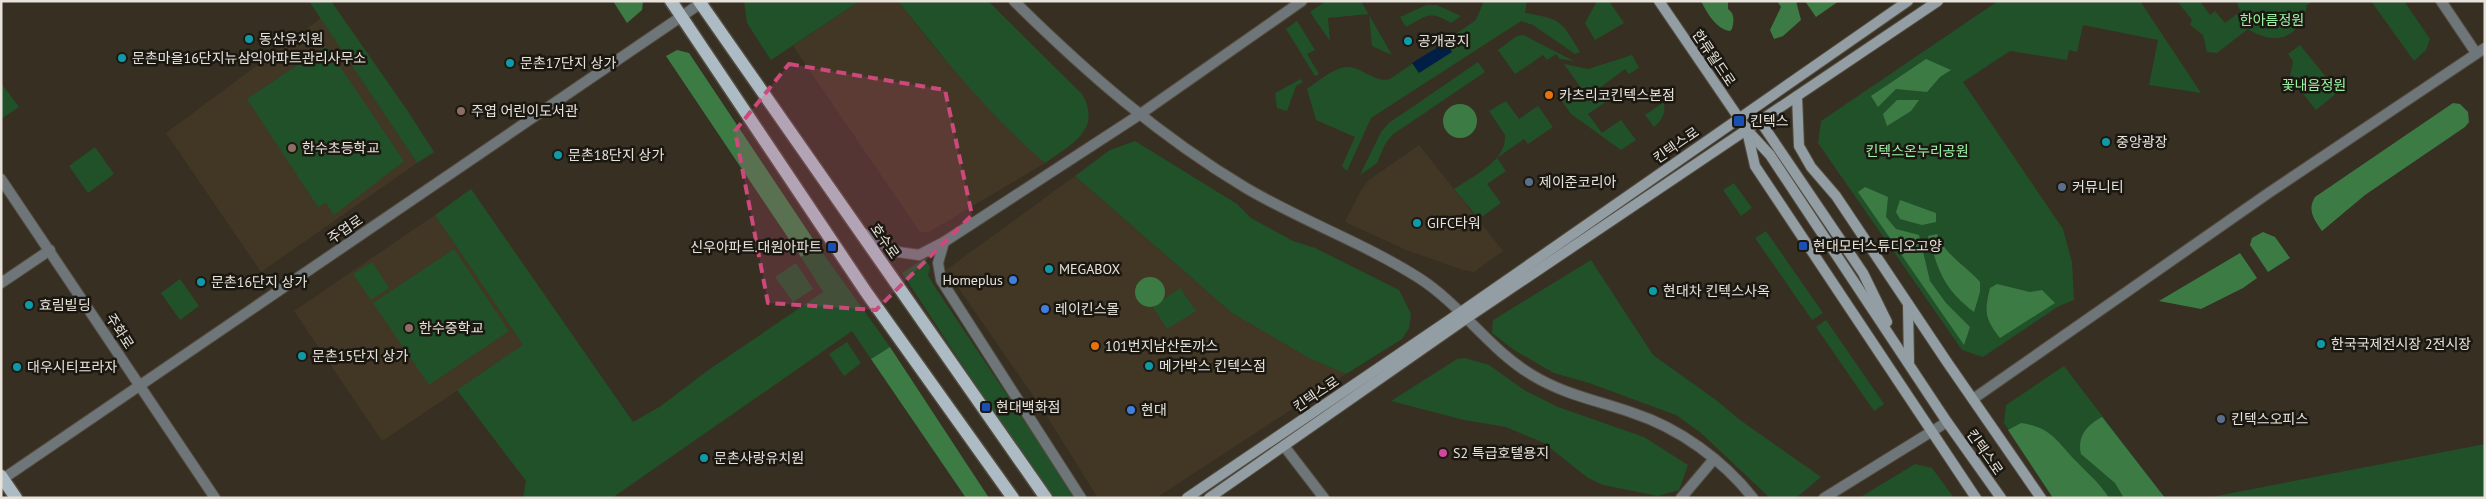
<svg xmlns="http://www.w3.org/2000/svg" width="2486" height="499" font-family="'PT Sans','Noto Sans KR',sans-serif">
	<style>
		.built { fill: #423724 }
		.green { fill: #215128 }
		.forest { fill: #3d7b45 }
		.water { fill: #001e46 }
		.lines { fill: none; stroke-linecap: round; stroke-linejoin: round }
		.minor-casing { stroke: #534c3f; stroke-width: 12 }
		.tertiary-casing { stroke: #534c3f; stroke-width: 12 }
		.secondary-casing { stroke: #534c3f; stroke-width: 12 }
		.primary-casing { stroke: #534c3f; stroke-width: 15 }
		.minor { stroke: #6f767a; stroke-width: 10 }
		.tertiary { stroke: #6f767a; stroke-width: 10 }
		.secondary { stroke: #929da4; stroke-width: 10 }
		.primary { stroke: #adbbc4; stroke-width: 12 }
		.marked { fill: #cb4a7b; fill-opacity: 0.2; stroke: #cb4a7b; stroke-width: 4; stroke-dasharray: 10 6; stroke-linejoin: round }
		.culture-dot { fill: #0f9aa8; stroke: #1b1812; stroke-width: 2 }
		.food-dot { fill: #e8710a; stroke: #1b1812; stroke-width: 2 }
		.education-dot { fill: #8d6e63; stroke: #1b1812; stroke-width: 2 }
		.transit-dot { fill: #1a4fb4; stroke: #1b1812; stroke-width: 2 }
		.service-dot { fill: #5c6f8a; stroke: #1b1812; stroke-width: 2 }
		.shop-dot { fill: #3f7fe0; stroke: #1b1812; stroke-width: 2 }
		.hotel-dot { fill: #d1479c; stroke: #1b1812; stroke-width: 2 }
		.labels { text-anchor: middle; stroke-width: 5; stroke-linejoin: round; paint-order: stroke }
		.park-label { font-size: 14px; fill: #9bf2a4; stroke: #1b1812 }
		.poi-label { font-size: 14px; fill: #e7e2da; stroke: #1b1812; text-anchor: start }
		.street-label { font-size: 14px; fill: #e7e2da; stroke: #1b1812 }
	</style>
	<rect width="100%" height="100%" fill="#372f22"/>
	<g class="built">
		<path d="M860 1H898L938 52 1045 163 929 232H920L793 46Z"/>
		<path d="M321 18 417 163 261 272 166 133Z"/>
		<path d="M1419 145 1503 251 1474 272 1463 270 1406 250 1345 222 1361 190 1369 180Z"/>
		<path d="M1075 176 1232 313 1314 360 1346 374 1156 498H1098L1043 410 946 270Z"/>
		<path d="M435 215 524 346 382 441 294 311Z"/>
	</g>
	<g class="green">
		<path d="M309 1H331L407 110 434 152 417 163Z"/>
		<path d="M744 1H860L771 60 747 23Z"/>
		<path d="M898 1H988L1082 94C1103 130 1070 145 1045 163 989 115 944 59 898 1Z"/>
		<path d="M1326 1H1361L1392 55 1372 46 1369 14 1328 18 1330 41 1310 12Z"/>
		<path d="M1484 1H1527L1525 13C1562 19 1561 21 1580 52L1575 54 1533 25 1521 21 1371 118 1347 171 1342 166 1355 137 1316 120 1307 89C1317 82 1329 72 1341 68 1359 62 1373 84 1390 79L1476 20Z"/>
		<path d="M1597 1H1609L1624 23 1595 40 1585 23Z"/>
		<path d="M1998 1H2140L2201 93 2149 85 2158 40 2083 25 2077 52 2069 50 2067 60 2010 51 1963 82 2063 229 2072 262 2074 300 2059 306 1983 357 1962 350 1818 143 1821 121Z"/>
		<path d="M2177 1H2200L2210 15 2215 11 2225 23 2241 11 2237 5 2238 1H2313L2307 5C2301 38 2275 47 2248 29L2217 53 2207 52 2203 35 2190 25 2192 20Z"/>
		<path d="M2371 1H2404L2430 39 2426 50 2414 61Z"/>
		<path d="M1426 5H1437L1461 16 1451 23C1429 10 1427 16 1406 27L1400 17Z"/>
		<path d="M1297 21 1315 50 1307 54 1319 74 1315 76 1286 29Z"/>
		<path d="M1524 35 1529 38 1574 61 1560 59 1556 54 1547 60 1543 55 1515 74 1498 50 1517 36Z"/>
		<path d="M2300 45 2338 92 2316 110 2290 77 2293 61 2288 54Z"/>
		<path d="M326 46 404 161 334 215 326 203 318 207 247 99Z"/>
		<path d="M1632 55 1639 68 1629 74 1625 69 1598 89 1607 101 1588 114 1602 133 1621 120 1636 140 1621 150 1571 114 1562 101 1581 88 1564 64 1588 69Z"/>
		<path d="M1478 62 1485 72 1392 135 1384 146 1377 163 1360 175 1381 132 1389 123Z"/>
		<path d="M1301 79 1303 82 1296 86 1287 111 1277 108 1275 93Z"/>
		<path d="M1 83 19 107 1 119Z"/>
		<path d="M1506 101 1519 119 1538 106 1553 127 1528 144 1524 139 1497 158 1506 171 1487 184 1501 203 1479 219 1454 189C1473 176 1507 161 1505 135L1489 111Z"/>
		<path d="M1664 102C1666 113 1662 120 1654 127L1645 115Z"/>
		<path d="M1135 141 1237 204 1251 218 1293 241 1315 248 1399 290 1411 314 1409 328 1402 339 1346 374 1311 359 1232 313 1075 176 1110 150Z"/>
		<path d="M95 147 114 174 88 193 69 166Z"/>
		<path d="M1734 183 1752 208 1741 216 1723 190Z"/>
		<path d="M471 189 633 422 661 406 707 371 823 292 801 257 817 245 890 347 871 359 852 331 612 498H523L526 481 457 390 523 345 435 215Z"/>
		<path d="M1766 231 1823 313 1812 320 1755 238Z"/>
		<path d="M454 249 509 331 429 385 373 303Z"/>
		<path d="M925 258 930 267 928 275 935 287 1076 498H1050L902 273Z"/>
		<path d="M1591 260 1653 355 1716 400 1740 420 1821 477 1796 498H1770L1701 433 1676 415 1589 383 1554 373 1514 350 1492 333 1493 320Z"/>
		<path d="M372 262 389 288 371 300 353 274Z"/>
		<path d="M796 263 813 289 793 302 775 277Z"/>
		<path d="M180 279 199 306 180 320 161 293Z"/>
		<path d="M1180 288 1196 311 1167 329 1153 307Z"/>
		<path d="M1826 320 1884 404 1874 411 1816 327Z"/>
		<path d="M847 342 861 363 844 376 829 354Z"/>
		<path d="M1465 358 1489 365 1524 390 1558 407 1644 437 1688 465 1679 490 1658 496 1603 485 1588 478 1544 443 1506 427 1464 420 1391 401 1457 359Z"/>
		<path d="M2064 366 2165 498H2053L2004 423 2006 405Z"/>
		<path d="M2485 444V498H2206Z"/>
		<path d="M1915 464 1932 468 1954 498H1859Z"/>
	</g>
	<g class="forest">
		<path d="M613 1H643L642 10 627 23Z"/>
		<path d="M1701 1H1728V9C1735 14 1734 21 1732 29L1730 31C1716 29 1707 13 1701 1Z"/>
		<path d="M1777 1H1796L1801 20 1783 36 1774 39 1770 30 1781 7Z"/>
		<path d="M1805 1H1839L1816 17Z"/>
		<path d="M677 50 689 53 817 245 801 257 666 56Z"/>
		<path d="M1926 59 1951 70 1940 77 1927 92 1896 89 1878 107 1871 96Z"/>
		<path d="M1897 100H1919L1911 111 1887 126 1883 114Z"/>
		<path d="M2453 103 2460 104 2468 112 2469 122 2465 127 2365 195 2322 231C2314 219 2307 210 2315 197Z"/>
		<circle cx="1460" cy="121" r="17"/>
		<path d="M1865 187 1888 197 1886 217 1896 229 1919 235 1930 281 1946 303 1970 327 1964 345 1858 192Z"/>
		<path d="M1900 200 1936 213V222L1922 225 1900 219 1896 212Z"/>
		<path d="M2263 232 2275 237 2290 258 2268 272 2250 245 2252 238Z"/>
		<path d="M1937 234C1946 256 1965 265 1980 282V292L1974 312C1943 288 1939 272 1928 236Z"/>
		<path d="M2240 253 2257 278 2243 288 2201 309 2159 301Z"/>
		<circle cx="1150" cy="292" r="15"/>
		<path d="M1997 284 2030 292 2042 290 2055 303 2000 338C1985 319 1984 312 1990 288Z"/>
		<path d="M890 347 989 498H966L871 359Z"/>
		<path d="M2102 417 2165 498H2124L2115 483 2081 454C2077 436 2087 425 2102 417Z"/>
		<path d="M2021 423C2052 427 2057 442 2077 462 2089 475 2100 483 2109 498H2053L2008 430Z"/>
	</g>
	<path class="water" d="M1446 42 1452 52 1419 73 1412 63Z"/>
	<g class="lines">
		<g class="minor-casing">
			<g id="minor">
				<path d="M1014 1C1086 72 1159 136 1246 188 1302 221 1364 243 1419 278 1461 305 1489 349 1532 375 1565 395 1596 400 1633 413 1679 428 1723 460 1753 498"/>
				<path d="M2441 1 2476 53"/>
				<path d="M861 232 898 252 919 255 944 242 1139 115 1302 1"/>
				<path d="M944 242 938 263 941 280 1081 498"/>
				<path d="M1 283 50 250"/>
				<path d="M1973 399 2270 192 2485 48"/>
				<path d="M1284 446 1324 498"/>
				<path d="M1681 498 1714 459"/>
				<path d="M1824 498 1947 422"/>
			</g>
		</g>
		<g class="tertiary-casing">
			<g id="tertiary">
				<path d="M1 179 215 498"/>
				<path d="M1 480 704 1"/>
			</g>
		</g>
		<g class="secondary-casing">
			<g id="secondary">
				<path d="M1659 1 1747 130 1770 155 1947 422 2001 498"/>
				<path d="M1797 96 1799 146 1811 167 1836 196 1947 362 2041 498"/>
				<path d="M1760 121 1863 273 1887 322"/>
				<path d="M1747 131 1755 166 1976 498"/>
				<path d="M1908 304 1909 362"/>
				<path d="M1187 498 1461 312 1908 1"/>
				<path d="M1209 498 1467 318 1938 1"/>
			</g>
		</g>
		<g class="primary-casing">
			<g id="primary">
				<path d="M671 1 866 292 1013 498"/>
				<path d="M699 1 1046 498"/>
				<path d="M1 476 16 498"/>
			</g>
		</g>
		<use href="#minor" class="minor"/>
		<use href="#tertiary" class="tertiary"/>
		<use href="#secondary" class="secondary"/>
		<use href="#primary" class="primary"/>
	</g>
	<path class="marked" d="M789 64 945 90 972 215 876 310 768 303 735 131Z"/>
	<g class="culture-dot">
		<circle cx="249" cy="39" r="5"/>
		<circle cx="1408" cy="41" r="5"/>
		<circle cx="122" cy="58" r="5"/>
		<circle cx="510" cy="63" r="5"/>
		<circle cx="2106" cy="142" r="5"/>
		<circle cx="558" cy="155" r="5"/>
		<circle cx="1417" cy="223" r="5"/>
		<circle cx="1049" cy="269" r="5"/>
		<circle cx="201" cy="282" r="5"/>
		<circle cx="1653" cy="291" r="5"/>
		<circle cx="29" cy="305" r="5"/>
		<circle cx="2321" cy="344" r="5"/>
		<circle cx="302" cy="356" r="5"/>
		<circle cx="1149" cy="366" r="5"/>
		<circle cx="17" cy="367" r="5"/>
		<circle cx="704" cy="458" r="5"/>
	</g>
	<g class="food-dot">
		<circle cx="1549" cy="95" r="5"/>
		<circle cx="1095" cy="346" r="5"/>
	</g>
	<g class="education-dot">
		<circle cx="461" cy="111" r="5"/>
		<circle cx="292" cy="148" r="5"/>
		<circle cx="409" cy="328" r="5"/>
	</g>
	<g class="transit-dot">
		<rect x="1733" y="115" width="12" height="12" rx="2.5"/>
		<rect x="1798" y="241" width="10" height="10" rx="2.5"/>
		<rect x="827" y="242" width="10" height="10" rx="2.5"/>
		<rect x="981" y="402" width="10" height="10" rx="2.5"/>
	</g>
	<g class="service-dot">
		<circle cx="1529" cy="182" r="5"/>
		<circle cx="2062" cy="187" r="5"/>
		<circle cx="2221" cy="419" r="5"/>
	</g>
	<g class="shop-dot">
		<circle cx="1013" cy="280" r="5"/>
		<circle cx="1045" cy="309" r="5"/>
		<circle cx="1131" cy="410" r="5"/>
	</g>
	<circle class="hotel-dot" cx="1443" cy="453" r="5"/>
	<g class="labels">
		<g class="park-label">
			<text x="2272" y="25">한아름정원</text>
			<text x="2314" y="90">꽃내음정원</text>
			<text x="1917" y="156">킨텍스온누리공원</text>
		</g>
		<g class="poi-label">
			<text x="259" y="44">동산유치원</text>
			<text x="1418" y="46">공개공지</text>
			<text x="132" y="63">문촌마을16단지뉴삼익아파트관리사무소</text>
			<text x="520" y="68">문촌17단지 상가</text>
			<text x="1559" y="100">카츠리코킨텍스본점</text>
			<text x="471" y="116">주엽 어린이도서관</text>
			<text x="1750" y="126">킨텍스</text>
			<text x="2116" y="147">중앙광장</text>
			<text x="302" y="153">한수초등학교</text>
			<text x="568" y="160">문촌18단지 상가</text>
			<text x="1539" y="187">제이준코리아</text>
			<text x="2072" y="192">커뮤니티</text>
			<text x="1427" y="228">GIFC타워</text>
			<text x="1813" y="251">현대모터스튜디오고양</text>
			<text x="822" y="252" text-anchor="end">신우아파트.대원아파트</text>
			<text x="1059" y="274">MEGABOX</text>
			<text x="1003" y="285" text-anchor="end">Homeplus</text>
			<text x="211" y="287">문촌16단지 상가</text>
			<text x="1663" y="296">현대차 킨텍스사옥</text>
			<text x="39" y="310">효림빌딩</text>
			<text x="1055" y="314">레이킨스몰</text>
			<text x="419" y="333">한수중학교</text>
			<text x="2331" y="349">한국국제전시장 2전시장</text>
			<text x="1105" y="351">101번지남산돈까스</text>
			<text x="312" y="361">문촌15단지 상가</text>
			<text x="1159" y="371">메가박스 킨텍스점</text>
			<text x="27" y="372">대우시티프라자</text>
			<text x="996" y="412">현대백화점</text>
			<text x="1141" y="415">현대</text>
			<text x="2231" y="424">킨텍스오피스</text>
			<text x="1453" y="458">S2 특급호텔용지</text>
			<text x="714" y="463">문촌사랑유치원</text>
		</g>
		<g class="street-label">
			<text transform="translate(1714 58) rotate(56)" y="5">한류월드로</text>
			<text transform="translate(1676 145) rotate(-35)" y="5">킨텍스로</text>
			<text transform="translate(345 229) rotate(-34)" y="5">주엽로</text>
			<text transform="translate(885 241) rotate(55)" y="5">호수로</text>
			<text transform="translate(120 331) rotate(57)" y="5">주화로</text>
			<text transform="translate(1316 394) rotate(-34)" y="5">킨텍스로</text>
			<text transform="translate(1985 452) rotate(55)" y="5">킨텍스로</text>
		</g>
	</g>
	<rect width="2486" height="499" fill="none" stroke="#e7e2da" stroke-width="5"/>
</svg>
